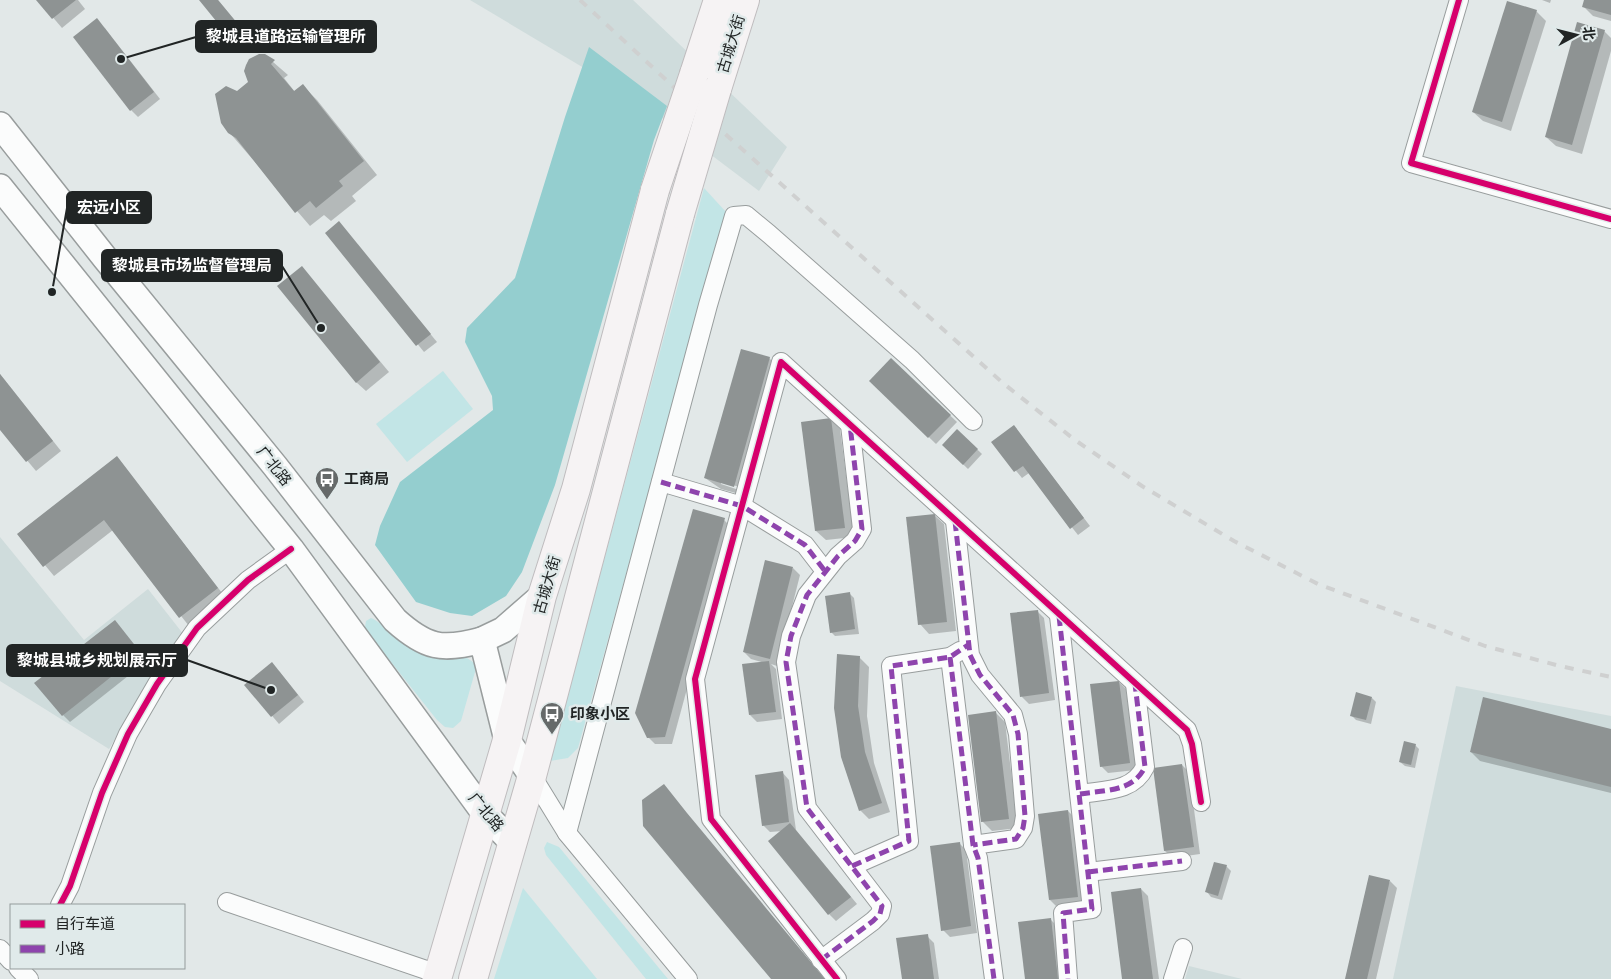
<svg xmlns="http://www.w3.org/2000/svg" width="1611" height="979" font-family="Montserrat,'Noto Sans SC',sans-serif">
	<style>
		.built { fill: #cfdcdc }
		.green { fill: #c2e5e6 }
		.forest { fill: #94cecf }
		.shadow { fill: #0003; fill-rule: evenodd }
		.building { fill: #8e9393 }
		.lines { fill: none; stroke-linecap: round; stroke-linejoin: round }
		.street-casing { stroke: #989d9d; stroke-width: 20 }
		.secondary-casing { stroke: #989d9d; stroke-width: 28 }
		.primary-casing { stroke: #bfbcbe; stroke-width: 30 }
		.street { stroke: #fbfcfc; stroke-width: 18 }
		.secondary { stroke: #fbfcfc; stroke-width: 25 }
		.primary { stroke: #f6f3f4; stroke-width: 28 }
		.rail { stroke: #cfd0d0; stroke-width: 4; stroke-dasharray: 9 9; stroke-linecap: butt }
		.primary-bridge-casing { stroke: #bfbcbe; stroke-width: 30; stroke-linecap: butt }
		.primary-bridge { stroke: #f6f3f4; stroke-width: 28 }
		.quiet { stroke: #8e44ad; stroke-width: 5; stroke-dasharray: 10 5; stroke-linecap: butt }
		.cycleway-casing { stroke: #e0eaea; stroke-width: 9 }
		.cycleway { stroke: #d6006c; stroke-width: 6 }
		.labels { text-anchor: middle; stroke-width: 5; stroke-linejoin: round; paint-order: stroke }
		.street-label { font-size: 15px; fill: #212525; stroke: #e0eaea }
		.poi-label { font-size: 15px; font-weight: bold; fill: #212525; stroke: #e0eaea; text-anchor: start }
		.leader { fill: none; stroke: #212525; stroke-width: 2 }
		.callout-dot { fill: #212525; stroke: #e0eaea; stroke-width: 2 }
		.callout { fill: #212525; stroke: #212525; stroke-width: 2 }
		.callout-label { font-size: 16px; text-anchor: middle; font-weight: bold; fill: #fff }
	</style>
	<rect width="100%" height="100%" fill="#e2e8e8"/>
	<g class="built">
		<path d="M470 0H633L787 147 759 191 641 102Z"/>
		<path d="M0 537 84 640 148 589 184 635 149 681 109 749 0 681Z"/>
		<path d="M1456 686 1611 716V979H1393Z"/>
		<path d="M1189 966 1242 979H1185Z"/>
	</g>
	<g class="green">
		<path d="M704 188 726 212 578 748 568 758 550 761Z"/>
		<path d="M443 371 473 409 407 462 376 424Z"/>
		<path d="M371 618C383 622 403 648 422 653 440 658 461 649 475 664V672L461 721 453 728 445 727 437 720 368 633 365 627 366 621Z"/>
		<path d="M547 842 559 847 668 979H646L546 855 544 848Z"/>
		<path d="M523 888 597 979H494Z"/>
	</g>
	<path class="forest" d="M589 47 667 106 654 140 555 485 522 572 506 596 472 616 450 613 416 602 375 545 380 526 400 482 493 410 492 396 465 342 467 328 515 278 565 117Z"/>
	<g class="shadow">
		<path d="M38 0H78L85 9 62 28Z"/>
		<path d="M200 0H218L243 30 233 38Z"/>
		<path d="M1542 0H1551L1550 3Z"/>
		<path d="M1585 0H1611V21L1593 16 1583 6Z"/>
		<path d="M1536 11 1546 21 1511 131 1483 121 1473 112Z"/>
		<path d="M104 27 160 99 138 117 131 110Z"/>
		<path d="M1604 31 1611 38V51L1582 154 1556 146 1546 137Z"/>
		<path d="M265 55 288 75 284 78 295 92 303 86 317 100 377 175 352 196 356 201 331 221 324 215 310 226 229 132 237 93 250 83Z"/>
		<path d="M339 223 437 342 424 352 327 233Z"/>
		<path d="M302 268 389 372 366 391 356 382Z"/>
		<path d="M769 358 779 368 743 495 721 489 705 478ZM721 482 740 487 739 490 721 484Z"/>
		<path d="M891 359 957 422 936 444 871 381Z"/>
		<path d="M0 374 61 451 36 471 0 428Z"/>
		<path d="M831 420 840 429 854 537 826 540 816 531Z"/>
		<path d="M957 430 982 454 968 469 943 445Z"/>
		<path d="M1020 434 1090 526 1078 535 1029 473 1022 478 993 443Z"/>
		<path d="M117 458 226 598 189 626 113 530 54 576 19 534Z"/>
		<path d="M934 515 944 524 956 631 929 634 920 624Z"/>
		<path d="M724 520 731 527 672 744H655L648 737Z"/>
		<path d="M793 568 800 575 777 666 771 664 776 669 782 719 757 722 750 715 765 663 751 659 744 652Z"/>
		<path d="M850 594 854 598 859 634 835 636 831 632Z"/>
		<path d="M1037 611 1044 618 1055 700 1029 704 1022 697Z"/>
		<path d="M121 629 147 661 70 722 63 715Z"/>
		<path d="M859 657 869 667 867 716 874 763 890 812 869 819 860 810 842 757Z"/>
		<path d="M279 671 304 702 279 724 246 685Z"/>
		<path d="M1119 682 1126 689 1136 770 1108 773 1101 766Z"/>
		<path d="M1372 698 1376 702 1371 724 1356 720 1352 716Z"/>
		<path d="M995 712 1005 722 1018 828 992 831 982 821Z"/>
		<path d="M1611 730V793L1480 761 1471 752Z"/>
		<path d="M1415 745 1419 749 1415 768 1405 766 1400 762Z"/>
		<path d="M1182 765 1189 772 1200 854 1172 858 1165 851Z"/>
		<path d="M782 772 789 780 796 830 857 904 836 921 829 914 783 831 770 832 763 825Z"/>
		<path d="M1068 811 1075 818 1085 903 1057 907 1050 900Z"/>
		<path d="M959 843 966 850 977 933 950 937 943 930Z"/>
		<path d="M1226 866 1231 871 1222 900 1211 897 1207 892Z"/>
		<path d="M1390 881 1397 888 1376 979H1346Z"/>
		<path d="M1141 889 1148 896 1159 979H1123Z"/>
		<path d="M1051 920 1058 927 1064 979H1026Z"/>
		<path d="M927 936 934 943 939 979H903Z"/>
	</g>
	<g class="building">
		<path d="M36 0H76L52 19Z"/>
		<path d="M199 0H218L237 23 225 32Z"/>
		<path d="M1584 0H1611V15L1582 7Z"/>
		<path d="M1507 1 1537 10 1502 122 1472 112Z"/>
		<path d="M97 18 154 92 130 111 73 37Z"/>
		<path d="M1577 22 1605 30 1572 145 1545 137Z"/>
		<path d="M259 54H265L275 60 271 64 294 91 303 84 364 161 339 181 343 186 316 208 310 201 295 213 236 138 228 133 221 123 215 94 226 86 237 91 248 82 244 71 246 65 249 59Z"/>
		<path d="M339 221 431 334 416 346 325 233Z"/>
		<path d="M302 266 380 362 356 383 277 286Z"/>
		<path d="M741 349 770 357 734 487 704 478Z"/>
		<path d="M891 358 951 415 928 438 869 381Z"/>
		<path d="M0 374 53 441 26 462 0 430Z"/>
		<path d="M831 418 845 528 815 531 801 422Z"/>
		<path d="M1014 425 1084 518 1070 529 1023 466 1014 472 991 442Z"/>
		<path d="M957 429 978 449 963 465 942 445Z"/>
		<path d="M117 456 218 588 179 618 104 520 43 567 17 534Z"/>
		<path d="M693 509 725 518 665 737 647 738 635 713Z"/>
		<path d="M935 514 947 622 918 625 906 517Z"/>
		<path d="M765 560 793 567 770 659 743 652Z"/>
		<path d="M850 592 855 629 830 633 825 596Z"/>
		<path d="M1038 610 1049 693 1020 697 1010 613Z"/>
		<path d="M115 620 141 653 62 716 34 683Z"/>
		<path d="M837 654 860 656 858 706 865 752 882 803 859 811 841 757 834 708Z"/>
		<path d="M769 661 776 712 749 715 742 664Z"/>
		<path d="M272 662 298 695 271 717 244 685Z"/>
		<path d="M1119 681 1130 763 1100 767 1090 684Z"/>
		<path d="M1356 692 1372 697 1366 720 1350 716Z"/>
		<path d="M1483 697 1611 729V787L1470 752Z"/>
		<path d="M996 711 1009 819 981 822 968 715Z"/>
		<path d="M1404 741 1416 744 1411 765 1399 762Z"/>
		<path d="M1182 764 1194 847 1164 851 1153 768Z"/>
		<path d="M783 771 789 822 762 826 755 775Z"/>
		<path d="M664 784 687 813 825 979H771L643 826 642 800Z"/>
		<path d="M1068 810 1078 897 1049 900 1038 814Z"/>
		<path d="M790 823 851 897 828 915 768 841Z"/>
		<path d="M960 842 971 926 941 931 930 846Z"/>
		<path d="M1214 862 1227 865 1218 896 1205 892Z"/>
		<path d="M1369 875 1390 880 1367 979H1345Z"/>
		<path d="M1141 888 1153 979H1122L1111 892Z"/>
		<path d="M1051 918 1058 979H1025L1018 922Z"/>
		<path d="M928 934 934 979H902L896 938Z"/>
	</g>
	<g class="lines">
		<g class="street-casing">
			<g id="street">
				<path d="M1459 0 1411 163 1611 219"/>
				<path d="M661 482 742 506 805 545 825 571"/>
				<path d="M955 521 970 655 980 675 1013 715 1018 734 1025 816 1023 828 1016 839 973 845"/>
				<path d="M1059 616 1092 909 1063 913 1068 979"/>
				<path d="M950 657 973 845 978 858 994 979"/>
				<path d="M532 776 567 833 688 979"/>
				<path d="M1080 794C1105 790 1133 792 1145 767L1135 684"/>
				<path d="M567 833 708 305 734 216 746 215 769 234 912 360 973 421"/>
				<path d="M852 866 909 841 891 666 950 657 960 651"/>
				<path d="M1088 872 1182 861"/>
				<path d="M227 902 438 974"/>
				<path d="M60 905 70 886 102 793 128 734 157 684 197 628 248 580 291 549"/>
				<path d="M0 949 11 961"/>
				<path d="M821 960 873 921 880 914 882 906 807 808 786 662 791 636 807 595 838 556 855 541 862 529 850 425"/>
				<path d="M18 968 29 979"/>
				<path d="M837 979 711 819 695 679 781 362 1187 730 1192 744 1201 802"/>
				<path d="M1173 979 1183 948"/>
			</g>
		</g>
		<g class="secondary-casing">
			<g id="secondary">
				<path d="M0 125 105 258 275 466 395 620C426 648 442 651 482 640L507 740 532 776"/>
				<path d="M0 187 291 549 485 814 513 843"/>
				<path d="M482 640 503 630 542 596"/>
			</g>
		</g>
		<g class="primary-casing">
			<g id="primary">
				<path d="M694 74 718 0"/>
				<path d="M717 89 745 0"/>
				<path d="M437 979 507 740 542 596 576 489 655 190"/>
				<path d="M473 979 532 776 680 214"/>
			</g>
		</g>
		<use href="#street" class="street"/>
		<use href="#secondary" class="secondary"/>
		<use href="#primary" class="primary"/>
		<path class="rail" d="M580 0 704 115 1004 384 1075 440 1142 486 1234 541 1318 584 1485 646 1560 666 1611 677"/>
		<g class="primary-bridge-casing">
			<g id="primary-bridge">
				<path d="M655 190 694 74"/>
				<path d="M680 214 717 89"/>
			</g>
		</g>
		<use href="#primary-bridge" class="primary-bridge"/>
		<g class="quiet">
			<path d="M661 482 742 506 805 545 825 571"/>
			<path d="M955 521 970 655 980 675 1013 715 1018 734 1025 816 1023 828 1016 839 973 845"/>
			<path d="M1059 616 1092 909 1063 913 1068 979"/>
			<path d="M950 657 973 845 978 858 994 979"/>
			<path d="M1080 794C1105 790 1133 792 1145 767L1135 684"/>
			<path d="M852 866 909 841 891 666 950 657 968 645"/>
			<path d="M1088 872 1182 861"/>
			<path d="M821 960 873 921 880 914 882 906 807 808 786 662 791 636 807 595 838 556 855 541 862 529 850 425"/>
		</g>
		<g class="cycleway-casing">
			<g id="cycleway">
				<path d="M1459 0 1411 163 1611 219"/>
				<path d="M60 905 70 886 102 793 128 734 157 684 197 628 248 580 291 549"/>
				<path d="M837 979 711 819 695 679 781 362 1187 730 1192 744 1201 802"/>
			</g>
		</g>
		<use href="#cycleway" class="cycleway"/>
	</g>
	<defs>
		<g id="bus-pin" transform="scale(1.25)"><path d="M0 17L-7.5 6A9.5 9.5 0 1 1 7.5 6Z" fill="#656969" stroke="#e0eaea"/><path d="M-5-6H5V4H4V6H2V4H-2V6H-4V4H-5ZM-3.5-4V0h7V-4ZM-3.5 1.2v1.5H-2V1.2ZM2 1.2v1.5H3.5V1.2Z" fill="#fff"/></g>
	</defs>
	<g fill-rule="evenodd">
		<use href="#bus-pin" x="327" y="479"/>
		<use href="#bus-pin" x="552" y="714"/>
	</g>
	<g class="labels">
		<g class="street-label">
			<text transform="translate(731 44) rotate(-73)" y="5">古城大街</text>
			<text transform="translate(274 466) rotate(52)" y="5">广北路</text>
			<text transform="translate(547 585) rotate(-74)" y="5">古城大街</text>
			<text transform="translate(486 812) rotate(50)" y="5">广北路</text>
		</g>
		<g class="poi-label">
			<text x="344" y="484">工商局</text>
			<text x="570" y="719">印象小区</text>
		</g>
	</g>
	<path class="leader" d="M121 59L196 37M52 292L67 208M321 328L282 266M271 690L187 660"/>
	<g class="callout-dot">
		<circle cx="121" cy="59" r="5"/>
		<circle cx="52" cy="292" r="5"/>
		<circle cx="321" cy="328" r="5"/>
		<circle cx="271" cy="690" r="5"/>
	</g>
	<g class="callout">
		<rect x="196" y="21" width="180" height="31" rx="5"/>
		<rect x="67" y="192" width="84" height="31" rx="5"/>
		<rect x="102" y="250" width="180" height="31" rx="5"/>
		<rect x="7" y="645" width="180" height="31" rx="5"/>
	</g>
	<g class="callout-label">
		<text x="286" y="42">黎城县道路运输管理所</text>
		<text x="109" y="213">宏远小区</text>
		<text x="192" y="271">黎城县市场监督管理局</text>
		<text x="97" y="666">黎城县城乡规划展示厅</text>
	</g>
	<rect x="10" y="904" width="175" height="65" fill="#e0eaea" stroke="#949b9b"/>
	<rect x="20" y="920" width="25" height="8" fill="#d6006c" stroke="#949b9b"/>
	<text x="55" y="929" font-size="15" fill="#212525">自行车道</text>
	<rect x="20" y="945" width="25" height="8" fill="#8e44ad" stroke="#949b9b"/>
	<text x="55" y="954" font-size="15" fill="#212525">小路</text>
	<g transform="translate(1576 35) rotate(83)" stroke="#e0eaea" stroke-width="4" paint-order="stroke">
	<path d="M0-4L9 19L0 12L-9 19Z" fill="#212525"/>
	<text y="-8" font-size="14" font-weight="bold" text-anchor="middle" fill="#212525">北</text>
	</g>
</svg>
